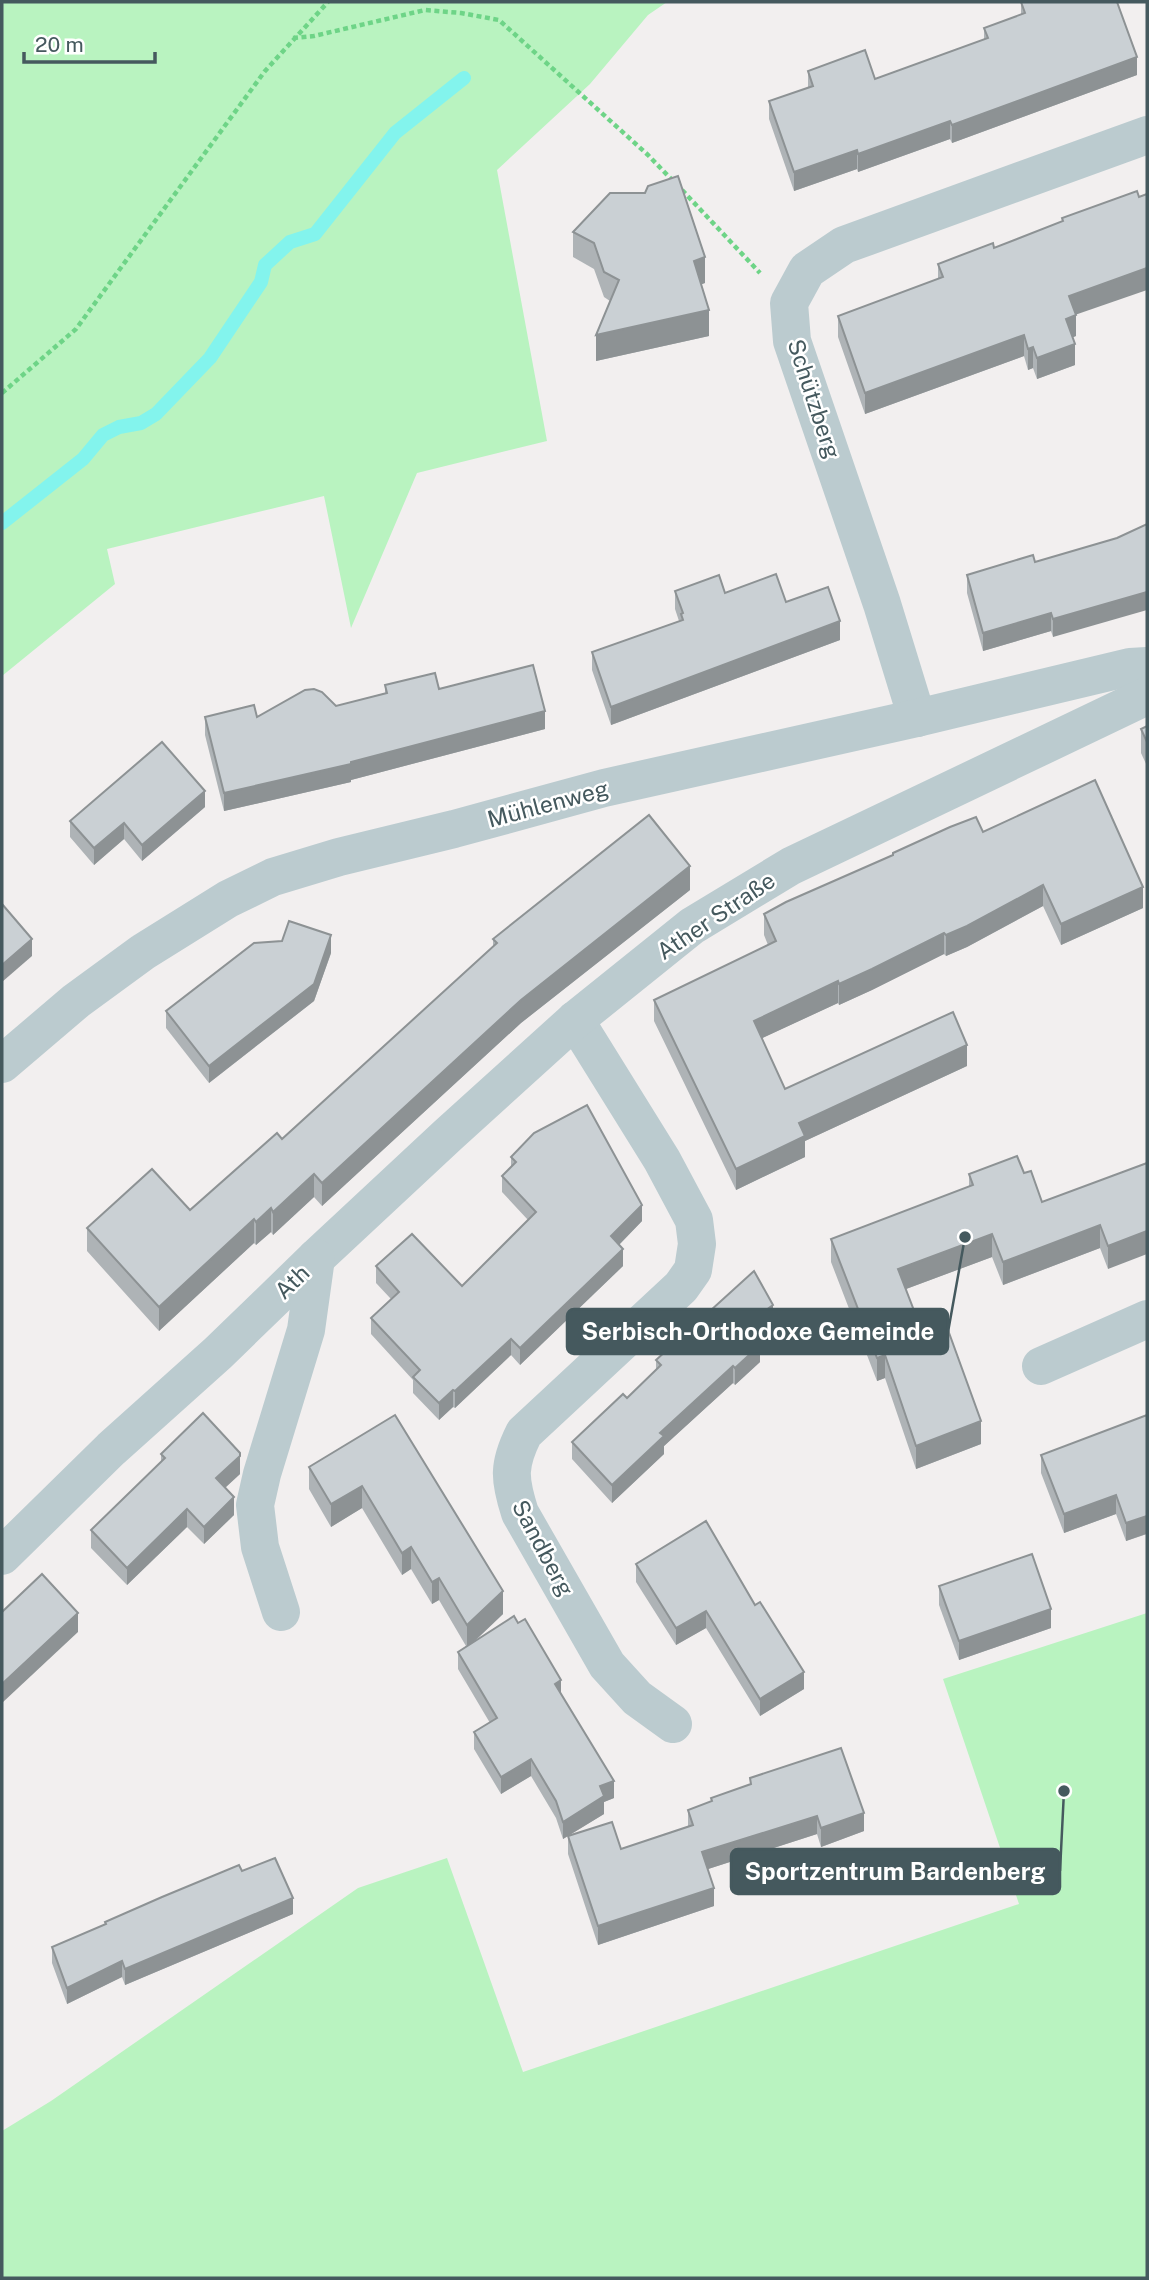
<svg xmlns="http://www.w3.org/2000/svg" width="1149" height="2280" font-family="'Public Sans',sans-serif">
	<style>
		.green { fill: #b9f3c0 }
		.lines { fill: none; stroke-linecap: round; stroke-linejoin: round }
		.stream { stroke: #83f4ed; stroke-width: 14 }
		.path { stroke: #6ed487; stroke-width: 4.5; stroke-dasharray: 5 3.5; stroke-linecap: butt }
		.minor { stroke: #bbcbcf; stroke-width: 38 }
		.wall { fill: #aeb3b6 }
		.shaded-wall { fill: #8d9294 }
		.building { fill: #cad0d4; stroke: #8d9294; stroke-width: 2 }
		.labels { text-anchor: middle; stroke-width: 5; stroke-linejoin: round; paint-order: stroke }
		.street-label { font-size: 23px; fill: #45595e; stroke: #fff }
		.leader { fill: none; stroke: #45595e; stroke-width: 2.5 }
		.callout-dot { fill: #45595e; stroke: #fff; stroke-width: 2.5 }
		.callout { fill: #45595e; stroke: #45595e; stroke-width: 2.5 }
		.callout-label { font-size: 24px; text-anchor: middle; font-weight: bold; fill: #fff }
	</style>
	<rect width="100%" height="100%" fill="#f2efef"/>
	<g class="green">
		<path d="M2 2H667L648 15 590 84 497 170 547 441 417 473 351 628 324 496 107 549 115 584 2 676Z"/>
		<path d="M1147 1613V2278H2V2131L51 2101 358 1888 447 1858 523 2072 1019 1904 943 1679Z"/>
	</g>
	<g class="lines">
		<path class="stream" d="M2 523 83 459 103 435 119 427 141 423 156 414 210 358 261 282 265 265 290 242 315 234 395 133 464 78"/>
		<g class="path">
			<path d="M293 38 314 36 425 10 461 13 499 20 648 155 673 181"/>
			<path d="M682 190 760 273"/>
			<path d="M2 393 76 329 265 71 328 2"/>
		</g>
		<g class="minor">
			<path d="M917 718 882 604 792 341 789 303 807 270 844 245 1147 135"/>
			<path d="M575 1020 662 1160 694 1220 697 1244 693 1270 681 1287 524 1433C508 1465 509 1479 520 1513L607 1665 637 1698 673 1724"/>
			<path d="M2 1064 76 1001 143 952 228 899 273 877 339 857 454 829 604 788 917 718 1130 667 1147 666"/>
			<path d="M1041 1366 1147 1319"/>
			<path d="M2 1556 111 1449 218 1353 316 1258 448 1135 575 1020 692 926 791 866 1147 696"/>
			<path d="M281 1612 260 1547 255 1505 262 1474 306 1330 316 1258"/>
		</g>
	</g>
	<g class="wall">
		<path d="M1021 2 1137 75 952 143 950 139 858 172 857 169 794 191 769 119V101L808 88V71L875 79 984 40V28L1021 15Z"/>
		<path d="M1062 218 1076 315V336L1073 337 1075 365 1037 379 1033 368 1028 370 1024 356 865 414 838 337V316L938 279V264L994 248 1062 222Z"/>
		<path d="M573 232 705 283 701 284 709 336 596 361 610 301 604 297 594 269 573 257Z"/>
		<path d="M1117 538 1053 637 1051 631 983 651 967 593V575L1035 562Z"/>
		<path d="M675 591 725 593 786 602 840 640 611 725 592 670V652L679 621 675 609Z"/>
		<path d="M385 685 439 689 545 729 351 780V782L224 811 205 735V717H257L336 706 385 693Z"/>
		<path d="M1147 726V766L1141 753V729Z"/>
		<path d="M205 807 142 861 124 839 94 865 70 837V821Z"/>
		<path d="M983 832 1143 908 1061 945 1043 906 967 947 946 956 944 954 872 990 839 1005 838 1003 762 1038 785 1089 967 1066 805 1141V1157L736 1190 654 1021V1000L768 945 764 935V914Z"/>
		<path d="M690 890 521 1023 322 1206 314 1197 273 1235 271 1232 256 1245 254 1243 159 1331 87 1251V1228L190 1210 282 1139 493 946V939Z"/>
		<path d="M331 953 314 1001 209 1083 166 1028V1011Z"/>
		<path d="M511 1157 642 1221 619 1245 623 1266 520 1365 511 1355 455 1408 453 1407 439 1420 413 1393V1380L371 1334V1318L391 1299 376 1283V1266L462 1286 528 1220 502 1192V1176L511 1167Z"/>
		<path d="M1147 1163 1108 1269 1100 1248 1003 1285 992 1257 906 1289 925 1339 981 1444 916 1469 885 1378 877 1381 831 1262V1239L969 1187V1174L1024 1173 1042 1202Z"/>
		<path d="M773 1322 753 1337 760 1362 735 1385 733 1383 664 1446V1454L612 1503 572 1459V1442L627 1398 656 1369V1360Z"/>
		<path d="M395 1415 503 1614 475 1641 561 1694 614 1798 604 1802V1814L563 1839 556 1818 531 1776 501 1794 474 1749V1732L490 1723 458 1669V1652L466 1646 439 1600 432 1604 411 1569 402 1575 362 1508 331 1527 309 1489V1467Z"/>
		<path d="M1147 1415V1534L1126 1541 1116 1514 1064 1533 1041 1473V1455Z"/>
		<path d="M161 1454 240 1470V1474L225 1488 234 1515 204 1544 187 1527 127 1585 91 1548V1530L161 1462Z"/>
		<path d="M706 1521 804 1689 760 1716 706 1628 676 1645 636 1582V1564Z"/>
		<path d="M939 1586 1051 1628 959 1660 939 1605Z"/>
		<path d="M750 1778 864 1831 821 1847 817 1834 708 1869 714 1906 598 1945 568 1854V1836L621 1849 688 1827V1810L711 1802V1798L750 1785Z"/>
		<path d="M242 1871 293 1914 125 1985 122 1977 67 2004 52 1963V1947L105 1925V1922Z"/>
	</g>
	<g class="shaded-wall">
		<path d="M1137 57V75L952 143V125Z"/>
		<path d="M950 121V139L858 172V154Z"/>
		<path d="M857 150V169L794 191V172Z"/>
		<path d="M705 257V283L694 287V261Z"/>
		<path d="M1147 268V290L1069 317V296Z"/>
		<path d="M709 310V336L596 361V335Z"/>
		<path d="M1076 315V336L1066 340V319Z"/>
		<path d="M1024 335V356L865 414V393Z"/>
		<path d="M1075 344V365L1037 379V358Z"/>
		<path d="M1033 347V368L1028 370V349Z"/>
		<path d="M1147 592V610L1053 637V619Z"/>
		<path d="M1051 613V631L983 651V633Z"/>
		<path d="M840 621V640L611 725V707Z"/>
		<path d="M545 711V729L351 780V782L224 811V793L351 762Z"/>
		<path d="M205 791V807L142 861V845Z"/>
		<path d="M124 823V839L94 865V848Z"/>
		<path d="M690 866V890L521 1023 322 1206V1183L521 1000Z"/>
		<path d="M1043 885V906L967 947 946 956V935Z"/>
		<path d="M1143 887V908L1061 945V924Z"/>
		<path d="M944 933V954L872 990 839 1005V984Z"/>
		<path d="M331 935V953L314 1001 209 1083V1066Z"/>
		<path d="M32 939V956L2 982V965Z"/>
		<path d="M838 981V1003L754 1042V1021Z"/>
		<path d="M967 1045V1066L805 1141V1157L736 1190V1169L799 1123Z"/>
		<path d="M314 1174V1197L273 1235V1212Z"/>
		<path d="M642 1205V1221L611 1253V1236Z"/>
		<path d="M271 1208V1232L256 1245V1222Z"/>
		<path d="M254 1219V1243L159 1331V1307Z"/>
		<path d="M1100 1225V1248L1003 1285V1262Z"/>
		<path d="M1147 1231V1254L1108 1269V1246Z"/>
		<path d="M992 1234V1257L898 1292V1269Z"/>
		<path d="M623 1249V1266L520 1365V1348Z"/>
		<path d="M773 1305V1322L743 1344V1327Z"/>
		<path d="M511 1339V1355L455 1408V1391Z"/>
		<path d="M760 1345V1362L735 1385V1368Z"/>
		<path d="M885 1355V1378L877 1381V1358Z"/>
		<path d="M733 1366V1383L664 1446V1454L612 1503V1485L660 1433Z"/>
		<path d="M453 1390V1407L439 1420V1403Z"/>
		<path d="M981 1421V1444L916 1469V1446Z"/>
		<path d="M240 1453V1474L216 1496V1478Z"/>
		<path d="M362 1486V1508L331 1527V1504Z"/>
		<path d="M1116 1495V1514L1064 1533V1514Z"/>
		<path d="M234 1497V1515L204 1544V1527Z"/>
		<path d="M187 1509V1527L127 1585V1568Z"/>
		<path d="M1146 1516V1534L1126 1541V1523Z"/>
		<path d="M411 1547V1569L402 1575V1553Z"/>
		<path d="M439 1578V1600L432 1604V1582Z"/>
		<path d="M503 1591V1614L467 1648V1625Z"/>
		<path d="M1051 1609V1628L959 1660V1641Z"/>
		<path d="M706 1611V1628L676 1645V1628Z"/>
		<path d="M78 1613V1632L2 1703V1684Z"/>
		<path d="M804 1672V1689L760 1716V1699Z"/>
		<path d="M561 1680V1697L555 1684Z"/>
		<path d="M531 1759V1776L501 1794V1777Z"/>
		<path d="M614 1781V1798L604 1802V1814L563 1839V1822L600 1786Z"/>
		<path d="M864 1813V1831L821 1847V1828Z"/>
		<path d="M817 1816V1834L702 1871V1852Z"/>
		<path d="M714 1888V1906L598 1945V1926Z"/>
		<path d="M293 1898V1914L125 1985V1969Z"/>
		<path d="M122 1961V1977L67 2004V1988Z"/>
	</g>
	<g class="building">
		<path d="M1021 2H1117L1137 57 952 125 950 121 858 154 857 150 794 172 769 101 813 86 808 71 865 50 875 79 988 38 984 28 1025 13Z"/>
		<path d="M678 176 705 257 694 261 709 310 596 335 619 280 604 272 594 243 573 232 610 193H645L648 186Z"/>
		<path d="M1137 191 1139 197 1147 194V268L1069 296 1076 315 1066 319 1075 344 1037 358 1033 347 1028 349 1024 335 865 393 838 316 943 277 938 264 993 243 994 248 1063 221 1062 218Z"/>
		<path d="M1147 524V592L1053 619 1051 613 983 633 967 575 1033 555 1035 562 1117 538Z"/>
		<path d="M776 574 786 602 828 587 840 621 611 707 592 652 683 620 681 614 683 613 675 591 719 575 725 593Z"/>
		<path d="M533 665 545 711 351 762V764L224 793 205 717 254 705 257 717 305 690 314 689 322 692 336 706 387 693 385 685 435 673 439 689Z"/>
		<path d="M1147 726V742L1141 729Z"/>
		<path d="M162 742 205 791 142 845 124 823 94 848 70 821Z"/>
		<path d="M1095 780 1143 887 1061 924 1043 885 967 926 946 935 944 933 872 969 839 984 838 981 754 1021 785 1089 953 1012 967 1045 799 1123 805 1136 736 1169 654 1000 776 941 764 914 786 902 893 855V853L950 827 976 817 983 832Z"/>
		<path d="M649 815 690 866 521 1000 322 1183 314 1174 273 1212 271 1208 256 1222 254 1219 159 1307 87 1228 152 1169 190 1210 277 1133 282 1139 497 943 493 939Z"/>
		<path d="M2 904 32 939 2 965Z"/>
		<path d="M289 921 331 935 314 984 209 1066 166 1011 254 943 282 941Z"/>
		<path d="M587 1105 642 1205 611 1236 623 1249 520 1348 511 1339 455 1391 453 1390 439 1403 413 1377 420 1370 371 1318 399 1292 376 1266 412 1234 462 1286 536 1212 502 1176 516 1162 511 1157 534 1133Z"/>
		<path d="M1017 1156 1024 1173 1031 1171 1042 1202 1147 1163V1231L1108 1246 1100 1225 1003 1262 992 1234 898 1269 925 1339 948 1330 981 1421 916 1446 885 1355 877 1358 831 1239 973 1185 969 1174Z"/>
		<path d="M754 1271 773 1305 743 1327 760 1345 735 1368 733 1366 660 1433 664 1436 612 1485 572 1442 623 1394 627 1398 661 1365 656 1360Z"/>
		<path d="M203 1413 240 1453V1456L216 1478 234 1497 204 1527 187 1509 127 1568 91 1530 165 1458 161 1454Z"/>
		<path d="M395 1415 503 1591 467 1625 439 1578 432 1582 411 1547 402 1553 362 1486 331 1504 309 1467Z"/>
		<path d="M1147 1415V1516L1126 1523 1116 1495 1064 1514 1041 1455Z"/>
		<path d="M706 1521 755 1605 760 1602 804 1672 760 1699 706 1611 676 1628 636 1564Z"/>
		<path d="M1032 1554 1051 1609 959 1641 939 1586Z"/>
		<path d="M42 1574 78 1613 2 1684V1612Z"/>
		<path d="M514 1616 518 1623 525 1619 561 1680 555 1684 614 1781 600 1786 604 1796 563 1822 556 1801 531 1759 501 1777 474 1732 497 1718 458 1652Z"/>
		<path d="M841 1748 864 1813 821 1828 817 1816 702 1852 714 1888 598 1926 568 1836 612 1822 621 1849 693 1825 688 1810 712 1801 711 1798 751 1784 750 1778Z"/>
		<path d="M275 1858 293 1898 125 1969 122 1961 67 1988 52 1947 106 1924 105 1922 162 1897 239 1865 242 1871Z"/>
	</g>
	<g class="labels">
		<g class="street-label">
			<text transform="translate(814 399) rotate(72)" y="8">Schützberg</text>
			<text transform="translate(548 804) rotate(-15)" y="8">Mühlenweg</text>
			<text transform="translate(716 916) rotate(-34)" y="8">Ather Straße</text>
			<text transform="translate(292 1282) rotate(-44)" y="8">Ath</text>
			<text transform="translate(543 1548) rotate(62)" y="8">Sandberg</text>
		</g>
	</g>
	<path class="leader" d="M965 1237L948 1332M1064 1791L1060 1871"/>
	<g class="callout-dot">
		<circle cx="965" cy="1237" r="7"/>
		<circle cx="1064" cy="1791" r="7"/>
	</g>
	<g class="callout">
		<rect x="567" y="1309" width="381" height="45" rx="7"/>
		<rect x="731" y="1849" width="329" height="45" rx="7"/>
	</g>
	<g class="callout-label">
		<text x="758" y="1340">Serbisch-Orthodoxe Gemeinde</text>
		<text x="895" y="1880">Sportzentrum Bardenberg</text>
	</g>
	<rect width="1149" height="2280" fill="none" stroke="#45595e" stroke-width="7"/>
	<path d="M24 52v10h131v-10" fill="none" stroke="#45595e" stroke-width="3.5"/>
	<text x="35" y="52" font-size="21" fill="#45595e" stroke="#ffffff" stroke-width="5" paint-order="stroke">20 m</text>
</svg>
